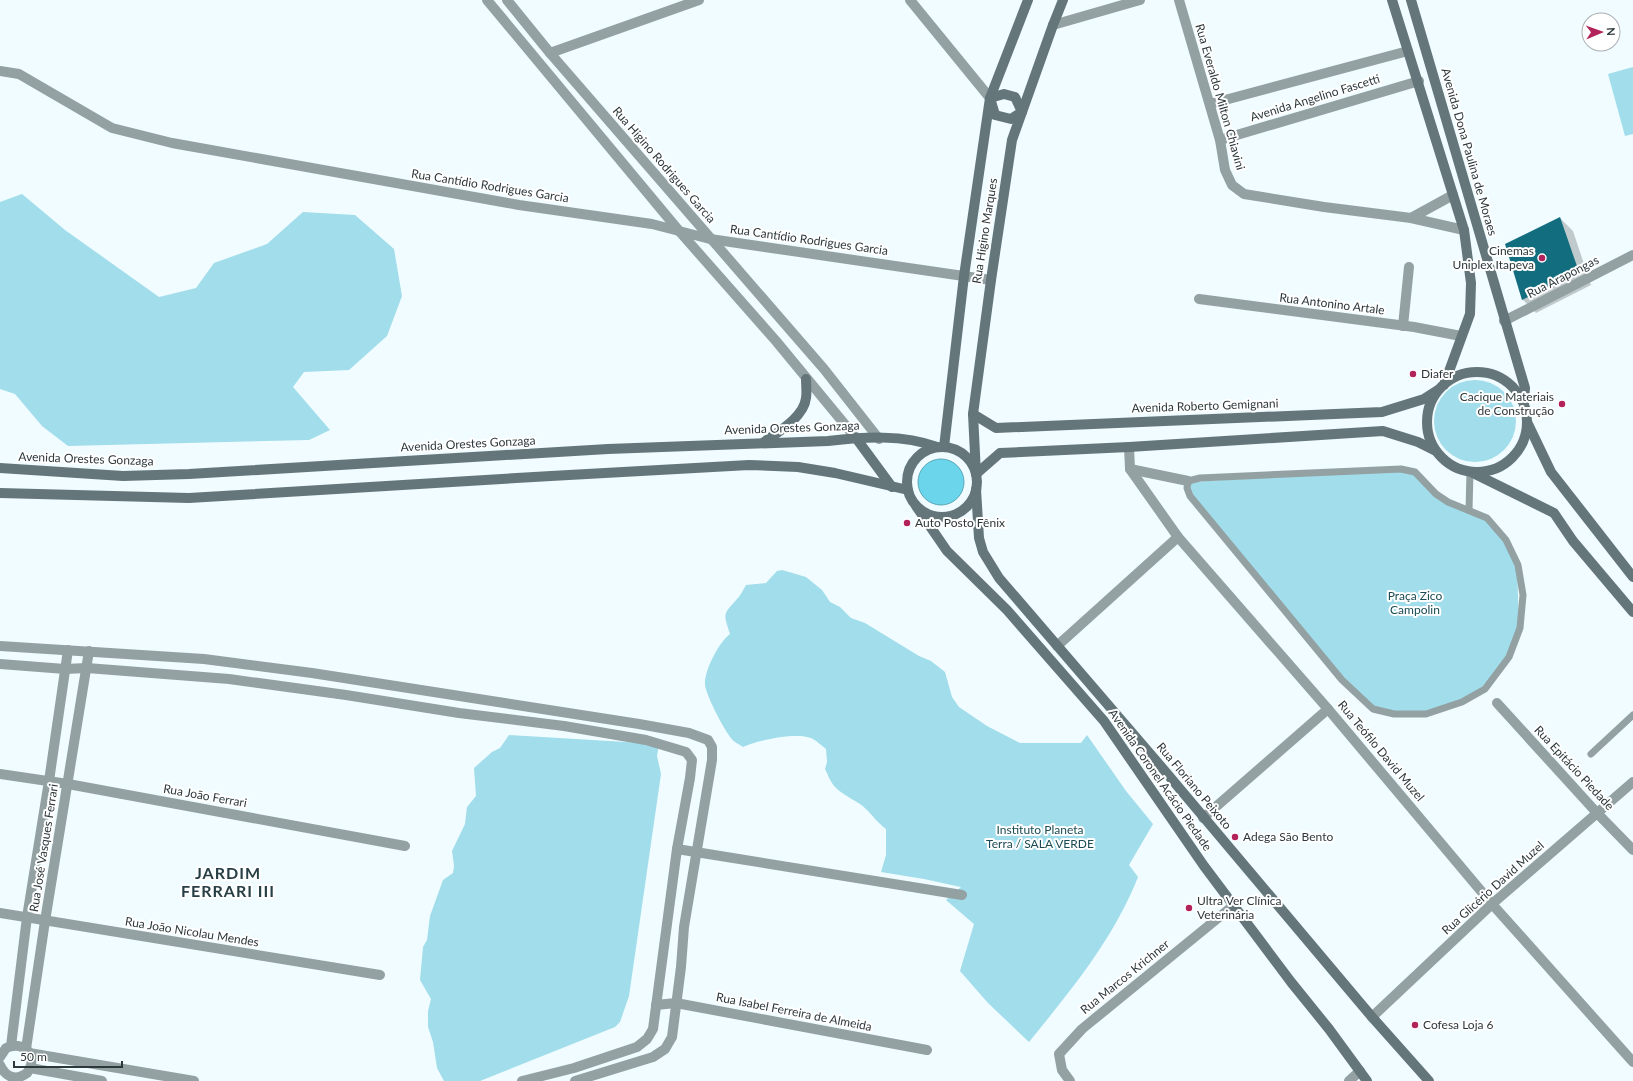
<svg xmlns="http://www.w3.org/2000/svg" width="1633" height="1081" font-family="Lato,sans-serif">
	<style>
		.green { fill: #a1ddeb }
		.water { fill: #6bd5ec; stroke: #58a6b7 }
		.shadow { fill: #0003 }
		.building { fill: #126d7e }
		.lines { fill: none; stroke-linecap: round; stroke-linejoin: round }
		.lane { stroke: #94a1a3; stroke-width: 7 }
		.street { stroke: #94a1a3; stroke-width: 10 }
		.secondary { stroke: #65767a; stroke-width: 10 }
		.poi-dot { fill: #b1235a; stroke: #fff; stroke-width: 1.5 }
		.labels { text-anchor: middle; stroke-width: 4; stroke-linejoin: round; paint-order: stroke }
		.street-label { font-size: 12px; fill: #2d383b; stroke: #fff }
		.poi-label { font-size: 12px; fill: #2d383b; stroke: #fff; text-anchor: start }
		.park-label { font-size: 12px; fill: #1b4b54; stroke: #fff }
		.district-label { font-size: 16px; font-weight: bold; letter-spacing: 1px; fill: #273f45; stroke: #fff }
	</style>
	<rect width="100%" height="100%" fill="#f0fcff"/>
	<g class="green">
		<path d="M1633 67V134L1625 136 1608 74Z"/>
		<path d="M22 194 65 230 159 297 196 288 214 263 267 244 303 212 355 215 394 249 402 296 387 336 349 370 304 372 293 387 330 430 309 440 68 446 42 426 15 394 0 389V202Z"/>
		<circle cx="1475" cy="421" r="41"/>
		<path d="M1401 470 1415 473 1436 495 1486 518 1505 541 1517 566 1519 627 1508 656 1489 682 1461 701 1426 713H1394L1373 708 1353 689 1191 496 1189 482Z"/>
		<path d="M782 570 806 577 822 590 830 602 840 607 851 618 865 623 919 656 931 661 945 672 952 697 959 707 987 726 1020 743H1081L1087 735 1126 791 1153 824 1129 865 1138 877C1113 940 1071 990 1029 1042L988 1003 960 971 974 924 946 900 961 887 924 879 881 872 886 855V829C878 823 873 816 866 809 857 800 843 796 834 786 830 781 828 775 825 769L827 762 826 749C822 746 816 740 811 738 796 732 758 740 743 747 741 745 737 744 735 742 727 737 706 695 705 685 704 671 719 642 730 634 723 612 723 615 737 599 741 595 743 590 746 585L766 583 777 571Z"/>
		<path d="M509 735 659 744 657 756 661 774 629 996 620 1022 615 1027 480 1081H444L437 1068 433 1042 428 1027V1011L431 999 420 980 423 947 427 940 430 916 443 880 453 873 454 866 452 851 465 824 467 807 476 796 474 768 492 752 500 748Z"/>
	</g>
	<circle class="water" cx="941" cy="482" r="23"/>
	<path class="shadow" d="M1560 218 1573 231 1591 285 1536 313 1523 300 1506 245Z"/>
	<path class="building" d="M1560 217 1579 272 1522 300 1505 244Z"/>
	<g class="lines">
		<g class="lane">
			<path d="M1401 469 1415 472 1436 494 1448 502 1487 518 1506 540 1518 565 1523 595 1520 628 1509 657 1485 689 1462 702 1426 714H1394L1373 709 1342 680 1190 496 1187 488 1188 481 1200 478Z"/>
			<path d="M1469 510 1470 472"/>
			<path d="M1591 754 1633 715"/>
		</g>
		<g class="street">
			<path d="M487 0 680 232 776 341 856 438"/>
			<path d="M507 0 550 53 824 369 879 439"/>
			<path d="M910 0 990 98"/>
			<path d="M1179 0 1220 140 1225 170 1232 185 1244 194 1324 207 1411 218 1464 230"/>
			<path d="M1053 25 1140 0"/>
			<path d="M550 53 699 0"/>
			<path d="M0 71 19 74 112 128 172 143 519 205 652 224 710 239 991 280"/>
			<path d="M1210 104 1408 51"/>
			<path d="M1220 140 1419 81"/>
			<path d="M1411 218 1453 195"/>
			<path d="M1199 299 1414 327 1461 336"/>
			<path d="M1504 321 1633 255"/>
			<path d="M1403 326 1409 267"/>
			<path d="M1129 447 1130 469 1178 537 1328 709 1492 904 1633 1062"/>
			<path d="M1130 469 1188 481"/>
			<path d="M0 646 204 659 312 673 639 724 689 733 708 740 712 747V760L684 927 681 967 672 1037 665 1049 653 1057 575 1081"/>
			<path d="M1057 646 1178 537"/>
			<path d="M0 664 65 669 87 668 229 679 346 695 459 713 564 726 646 740 686 752 692 760 690 778 677 849 653 1029 647 1039 637 1047 574 1068 522 1081"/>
			<path d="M1497 703 1597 813 1633 850"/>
			<path d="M0 774 68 784 405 846"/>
			<path d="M1203 818 1328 709"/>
			<path d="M677 849 962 895"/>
			<path d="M0 913 380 975"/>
			<path d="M656 1005 676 1003 927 1050"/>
			<path d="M1372 1017 1492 904 1633 782"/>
			<path d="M11 1046 27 917 49 781 68 650"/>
			<path d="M26 1049 45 921 89 651"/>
			<path d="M29 1053 194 1081"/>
			<path d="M0 1057 6 1048C25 1040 39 1056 27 1073 16 1081 6 1078 0 1065"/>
			<path d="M30 1068 102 1081"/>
			<path d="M1070 1081 1062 1070 1059 1054 1082 1029 1234 905"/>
			<path d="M1349 1081 1360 1071"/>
		</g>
		<g class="secondary">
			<path d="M1392 0 1464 230 1471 283 1470 314 1444 385"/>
			<path d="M1411 0 1525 388 1524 403"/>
			<path d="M1004 94 1015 97 1022 112 1011 119 995 115 990 98Z"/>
			<circle cx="1477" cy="422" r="50"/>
			<path d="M973 414 996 428 1382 412 1424 399 1438 390"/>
			<path d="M1527 422 1551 472 1633 577"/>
			<path d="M856 438 892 487"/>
			<path d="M764 442C778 432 804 417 806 398 807 392 806 385 806 379"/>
			<path d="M944 447 964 276 990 98 1028 0"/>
			<circle cx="942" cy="482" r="35"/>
			<path d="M0 468 123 476 189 474 608 449 828 441C863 437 903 434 937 447"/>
			<path d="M1473 473 1554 513 1573 541 1633 612"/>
			<path d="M976 474 973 414 991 280 1012 140 1053 25 1063 0"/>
			<path d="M976 474 1000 453 1129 447 1383 431 1418 442 1436 451"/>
			<path d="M976 489 979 538 983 552 999 578 1164 770 1372 1017 1429 1081"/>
			<path d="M0 493 189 498 551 476 749 465 798 467 835 473 908 490"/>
			<path d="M916 506 947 551 1007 610 1104 721 1204 866 1291 982 1329 1029 1367 1081"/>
		</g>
	</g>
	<g class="poi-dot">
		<circle cx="1542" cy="258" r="4"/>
		<circle cx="1413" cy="374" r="4"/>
		<circle cx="1562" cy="404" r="4"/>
		<circle cx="907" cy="523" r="4"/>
		<circle cx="1235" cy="837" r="4"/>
		<circle cx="1189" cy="908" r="4"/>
		<circle cx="1415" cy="1025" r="4"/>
	</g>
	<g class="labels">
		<g class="street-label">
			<text transform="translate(1220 97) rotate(74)" y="4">Rua Everaldo Milton Chiavini</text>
			<text transform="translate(1315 98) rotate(-17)" y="4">Avenida Angelino Fascetti</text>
			<text transform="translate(1469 152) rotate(74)" y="4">Avenida Dona Paulina de Moraes</text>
			<text transform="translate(664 165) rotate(49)" y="4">Rua Higino Rodrigues Garcia</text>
			<text transform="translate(490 186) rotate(9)" y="4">Rua Cantídio Rodrigues Garcia</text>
			<text transform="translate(985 231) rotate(-81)" y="4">Rua Higino Marques</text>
			<text transform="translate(809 240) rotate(8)" y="4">Rua Cantídio Rodrigues Garcia</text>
			<text transform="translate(1563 277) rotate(-27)" y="4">Rua Arapongas</text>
			<text transform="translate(1332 304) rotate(7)" y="4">Rua Antonino Artale</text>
			<text transform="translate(1205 406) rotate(-2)" y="4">Avenida Roberto Gemignani</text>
			<text transform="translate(792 428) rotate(-2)" y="4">Avenida Orestes Gonzaga</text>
			<text transform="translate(468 444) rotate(-3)" y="4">Avenida Orestes Gonzaga</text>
			<text transform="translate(86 459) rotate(2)" y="4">Avenida Orestes Gonzaga</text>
			<text transform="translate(1381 751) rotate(50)" y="4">Rua Teófilo David Muzel</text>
			<text transform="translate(1574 768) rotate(47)" y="4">Rua Epitácio Piedade</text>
			<text transform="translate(1160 780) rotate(55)" y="4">Avenida Coronel Acácio Piedade</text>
			<text transform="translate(1194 786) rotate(50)" y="4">Rua Floriano Peixoto</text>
			<text transform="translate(205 796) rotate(10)" y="4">Rua João Ferrari</text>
			<text transform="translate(44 848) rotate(-81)" y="4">Rua José Vasques Ferrari</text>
			<text transform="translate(1493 888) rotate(-42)" y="4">Rua Glicério David Muzel</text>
			<text transform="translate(192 932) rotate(9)" y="4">Rua João Nicolau Mendes</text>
			<text transform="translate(1125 977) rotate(-39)" y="4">Rua Marcos Krichner</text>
			<text transform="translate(794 1012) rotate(11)" y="4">Rua Isabel Ferreira de Almeida</text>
		</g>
		<g class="poi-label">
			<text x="1534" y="255" text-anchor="end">Cinemas<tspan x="1534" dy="14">Uniplex Itapeva</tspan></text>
			<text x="1421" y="378">Diafer</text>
			<text x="1554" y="401" text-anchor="end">Cacique Materiais<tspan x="1554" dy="14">de Construção</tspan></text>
			<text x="915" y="527">Auto Posto Fênix</text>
			<text x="1243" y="841">Adega São Bento</text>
			<text x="1197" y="905">Ultra Ver Clínica<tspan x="1197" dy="14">Veterinária</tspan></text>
			<text x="1423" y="1029">Cofesa Loja 6</text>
		</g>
		<g class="park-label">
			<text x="1415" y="600">Praça Zico<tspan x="1415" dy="14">Campolin</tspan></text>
			<text x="1040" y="834">Instituto Planeta<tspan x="1040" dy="14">Terra / SALA VERDE</tspan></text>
		</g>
		<g class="district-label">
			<text x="228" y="879">JARDIM<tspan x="228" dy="18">FERRARI III</tspan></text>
		</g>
	</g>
	<g transform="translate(1601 32) rotate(88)"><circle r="19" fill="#ffffff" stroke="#abafb1"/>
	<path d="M0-3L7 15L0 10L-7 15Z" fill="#b1235a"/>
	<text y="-6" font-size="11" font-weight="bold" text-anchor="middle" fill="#2d383b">N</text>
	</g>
	<path d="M14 1061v6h108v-6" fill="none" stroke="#2d383b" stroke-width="2"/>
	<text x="20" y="1061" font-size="12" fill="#2d383b" stroke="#ffffff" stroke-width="3" paint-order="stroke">50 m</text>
</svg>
